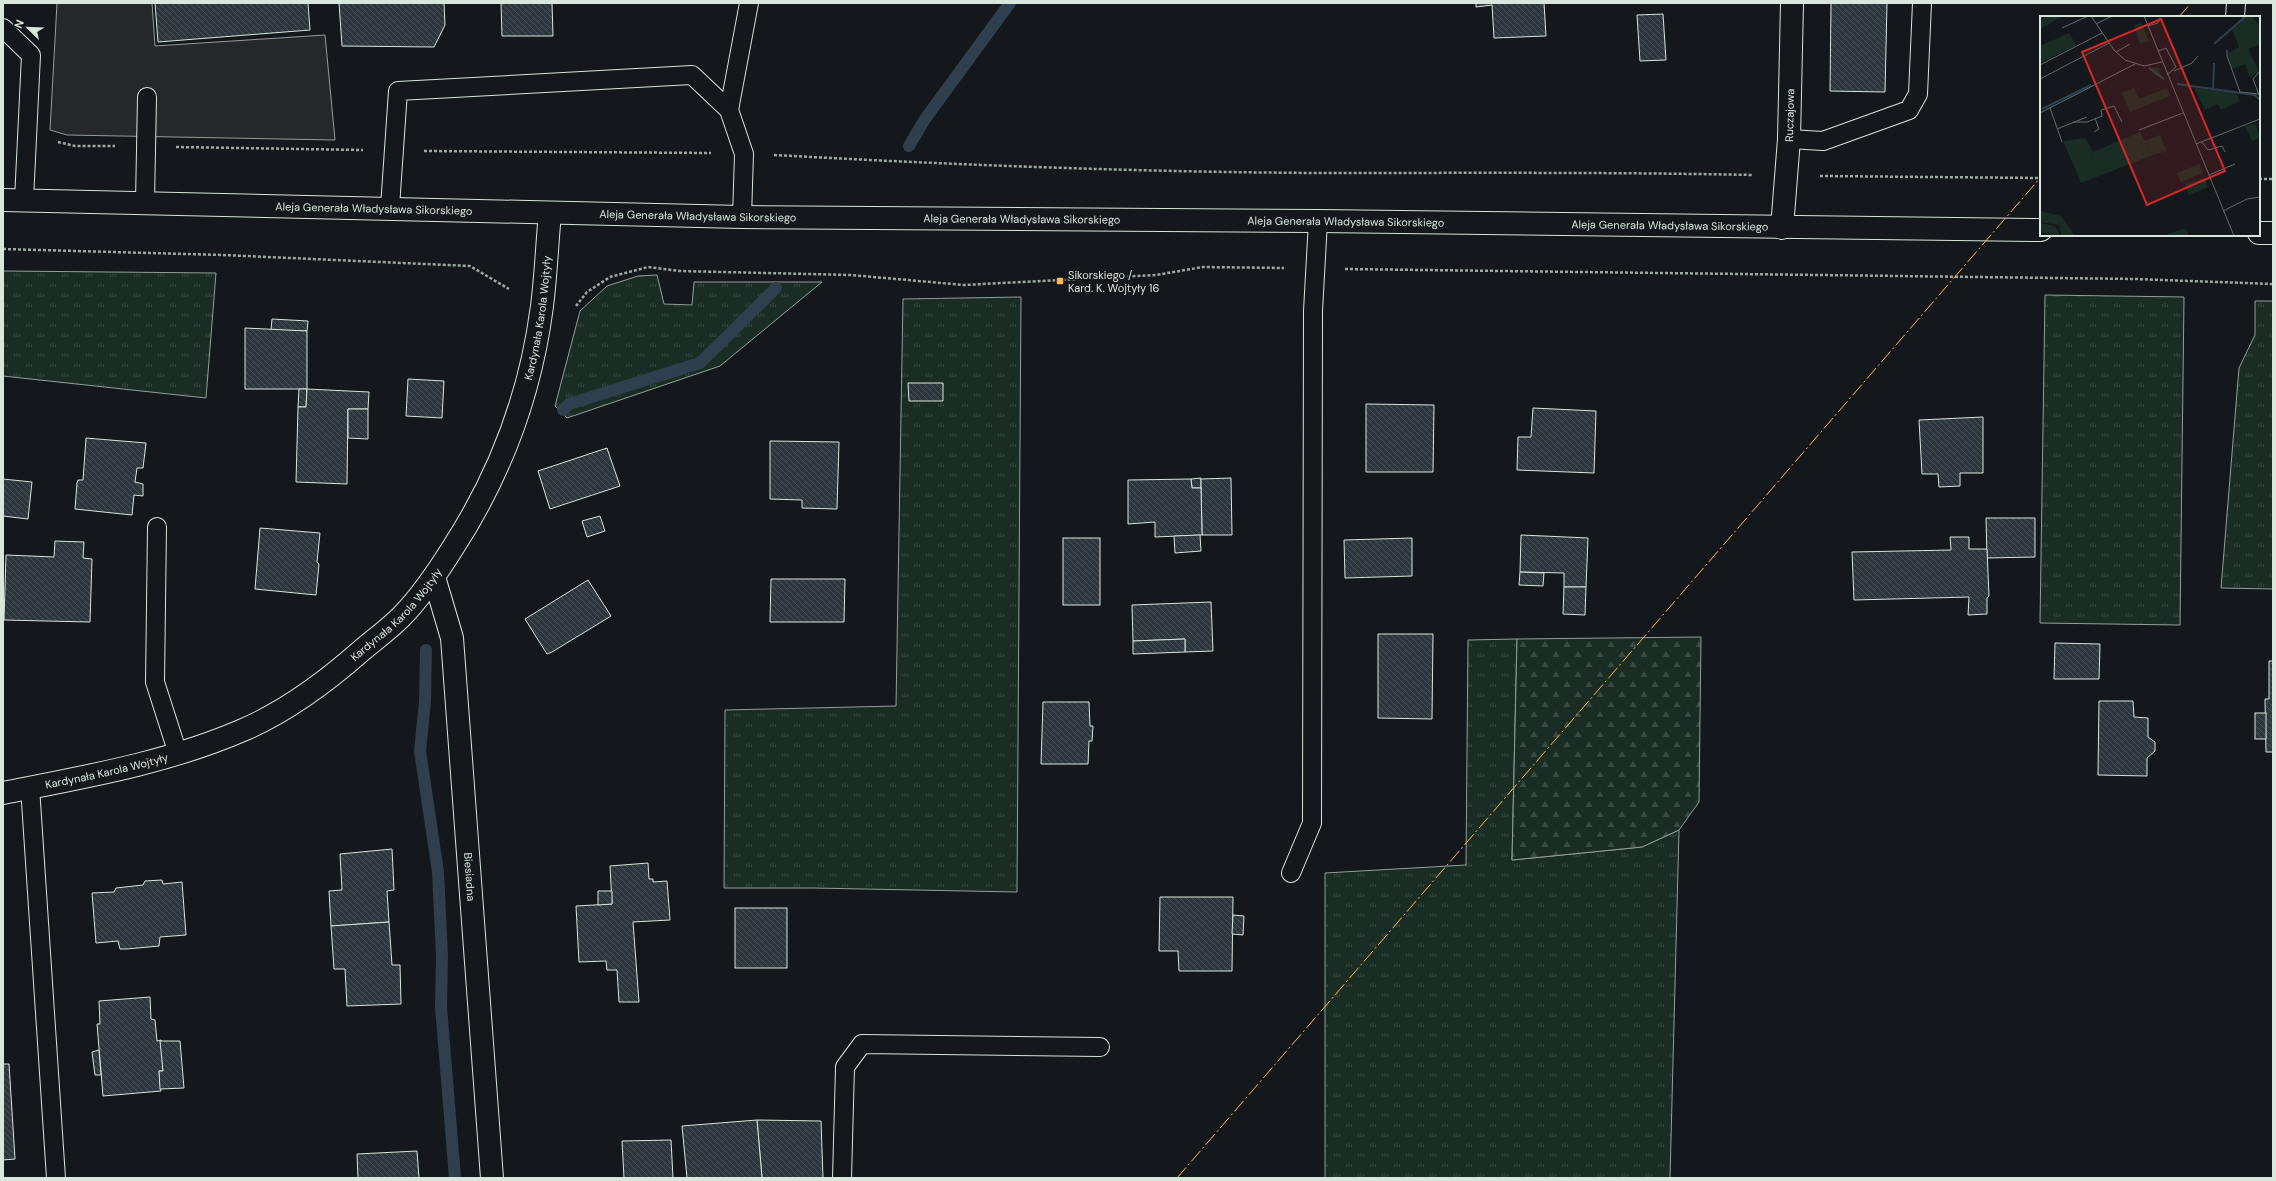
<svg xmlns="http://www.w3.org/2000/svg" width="2276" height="1181" font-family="'DM Sans',sans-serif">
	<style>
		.grass { fill: url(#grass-tufts); stroke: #939e99 }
		.forest { fill: url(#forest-firs); stroke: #939e99 }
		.parking { fill: #24282b; stroke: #939e99 }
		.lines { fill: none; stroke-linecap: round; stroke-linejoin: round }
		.stream { stroke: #2f3f4d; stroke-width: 12 }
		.building { fill: url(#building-back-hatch); stroke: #d8e6dc }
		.lane-casing { stroke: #d8e6dc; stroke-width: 20 }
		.street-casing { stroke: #d8e6dc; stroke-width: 24 }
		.secondary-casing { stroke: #d8e6dc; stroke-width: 24 }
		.path { stroke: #9da8a2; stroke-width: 2.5; stroke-dasharray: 3 2; stroke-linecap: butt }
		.lane { stroke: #14181c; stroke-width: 18 }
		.street { stroke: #14181c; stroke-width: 22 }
		.secondary { stroke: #14181c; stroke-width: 22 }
		.power { stroke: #ffb74d; stroke-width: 1; stroke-dasharray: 14 3 2 3; stroke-linecap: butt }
		.poi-dot { fill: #ffb74d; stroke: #14181c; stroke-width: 1.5 }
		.labels { text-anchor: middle; stroke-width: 3; stroke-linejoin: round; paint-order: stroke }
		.street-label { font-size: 11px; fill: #d8e6dc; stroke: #14181c }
		.poi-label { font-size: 11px; fill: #d8e6dc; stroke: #14181c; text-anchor: start }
		.inset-river { fill: none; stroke: #2f3f4d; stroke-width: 2 }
		.inset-road { fill: none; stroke: #626a69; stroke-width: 1 }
		.view { fill: #d62828; fill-opacity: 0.15; stroke: #d62828; stroke-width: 2 }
		.inset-edge { fill: none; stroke: #d8e6dc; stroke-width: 2 }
	</style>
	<defs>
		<pattern id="grass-tufts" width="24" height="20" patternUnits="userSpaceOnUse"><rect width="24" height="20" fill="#1a2d24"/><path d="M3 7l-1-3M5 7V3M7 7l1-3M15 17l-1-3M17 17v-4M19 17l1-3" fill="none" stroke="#3b4b43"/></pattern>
		<pattern id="forest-firs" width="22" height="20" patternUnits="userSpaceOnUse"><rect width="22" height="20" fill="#1a2d24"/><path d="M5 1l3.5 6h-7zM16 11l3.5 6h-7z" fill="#3b4b43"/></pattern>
		<pattern id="building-back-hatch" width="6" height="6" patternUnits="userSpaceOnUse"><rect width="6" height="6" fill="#2c363c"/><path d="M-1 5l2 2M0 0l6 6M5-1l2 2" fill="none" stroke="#4a5358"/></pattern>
	</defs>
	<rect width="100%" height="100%" fill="#14181c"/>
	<g class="grass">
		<path d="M3 271 216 273 206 398 3 376Z"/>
		<path d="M657 275 664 304 692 305 694 282H822L720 366 567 418 555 406 580 311 607 286 638 276Z"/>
		<path d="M2045 295 2184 297 2180 625 2040 623Z"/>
		<path d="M1021 297 1017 892 813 888H724L725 710 896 706 903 299Z"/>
		<path d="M2255 301H2273V589L2221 588 2239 368 2255 335Z"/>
		<path d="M1517 639 1512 860 1642 847 1679 830 1670 1178H1325V873L1466 865 1468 640Z"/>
	</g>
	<path class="forest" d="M1701 637 1699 802 1679 830 1642 847 1512 860 1517 639Z"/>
	<path class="parking" d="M57 3H152L155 46 325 35 335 140 67 135 50 130Z"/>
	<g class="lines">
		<g class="stream">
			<path d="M909 146 925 119 1010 3"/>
			<path d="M563 410 569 404 700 363 776 288"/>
			<path d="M426 650 425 701 420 751 438 872 442 956 441 1007 455 1178"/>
		</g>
	</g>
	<g class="building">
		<path d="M155 3H308L310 30 158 42Z"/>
		<path d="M339 3H444L445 25 434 47 342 46Z"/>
		<path d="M501 3H552L553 36H502Z"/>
		<path d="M1476 3H1544L1546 36 1494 38 1492 5 1476 7Z"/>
		<path d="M1831 3H1887L1885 92 1830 91Z"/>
		<path d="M1663 14 1666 60 1640 61 1637 15Z"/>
		<path d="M272 319 308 321 307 331 271 330Z"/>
		<path d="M245 328 307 331V389H245Z"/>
		<path d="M408 379 444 381 442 418 406 416Z"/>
		<path d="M908 383H943V401H909Z"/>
		<path d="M299 389H307L306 407H298Z"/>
		<path d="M307 389 369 392 368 409H348L347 484 296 482 298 407H306Z"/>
		<path d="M1366 404 1434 405 1433 472H1366Z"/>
		<path d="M1533 408 1596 411 1594 473 1517 470 1518 437H1531Z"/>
		<path d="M348 409H368V439L348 438Z"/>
		<path d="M1983 417V473H1960V486L1939 487 1938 474H1922L1919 420Z"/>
		<path d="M86 438 146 443 143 468H137L135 482 143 484V496L134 495 132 515 75 509 77 483 78 480H83Z"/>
		<path d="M770 441 839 442 837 509 802 508V500L770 499Z"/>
		<path d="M607 448 620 486 550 509 538 471Z"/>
		<path d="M1201 478V488H1192L1191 479Z"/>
		<path d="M1231 478 1232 535H1202L1201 479Z"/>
		<path d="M3 479 32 482 28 519 3 516Z"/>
		<path d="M1191 479 1192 488H1201L1202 535 1155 537V522L1128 524V480Z"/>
		<path d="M600 516 605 531 587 537 582 521Z"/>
		<path d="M1986 518H2035V557L1987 558Z"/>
		<path d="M260 528 320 533 317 562 319 564 316 595 255 589Z"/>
		<path d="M1200 535 1201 551 1175 553 1174 536Z"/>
		<path d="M1521 535 1588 538 1586 587H1564V573L1520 572Z"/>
		<path d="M1950 537H1969V549H1987L1989 596 1987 598V614L1968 615 1969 597 1854 600 1852 552 1951 550Z"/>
		<rect x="1063" y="538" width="37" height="67"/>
		<path d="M1412 538V576L1345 578 1344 540Z"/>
		<path d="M55 541 84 542 83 558 92 559 90 622 4 620 6 555 54 557Z"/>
		<path d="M1520 572 1544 573 1543 586 1519 585Z"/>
		<path d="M771 579H845L844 622H770Z"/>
		<path d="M588 580 611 616 552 652 547 654 525 619Z"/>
		<path d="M1564 587H1586L1585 615 1563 614Z"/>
		<path d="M1211 602 1213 651 1185 652V639L1133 641 1132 605Z"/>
		<path d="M1378 634H1433L1432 719 1378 718Z"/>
		<path d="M1185 639V652L1133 654V641Z"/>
		<path d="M2055 643 2100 644 2099 679H2054Z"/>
		<path d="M2269 661H2273V752H2266L2265 699H2269Z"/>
		<path d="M2099 701H2133L2134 717 2148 718V737L2155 742V751L2147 758V776L2098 775Z"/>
		<path d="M1043 702H1089L1090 726H1093L1092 741H1089L1088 764H1041Z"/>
		<rect x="2255" y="713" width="11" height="26"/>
		<path d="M392 849 394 890 387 891 389 922 331 926 329 891 342 890 340 854Z"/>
		<path d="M648 863 649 879H653V882L667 881 670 920 633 922 639 1002H619L617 970H607L606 961 579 962 576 906 612 904 610 866Z"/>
		<path d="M162 880 163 884 182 882 186 935 160 937 159 946 127 949H120L118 941 96 943 92 893 114 892 116 888 143 885 145 881Z"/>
		<path d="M598 891H612V904L598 905Z"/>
		<path d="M1160 897H1233L1232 971H1179L1178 951H1159Z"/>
		<rect x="735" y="908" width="52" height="60"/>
		<path d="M1233 915 1244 916 1243 935 1232 934Z"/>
		<path d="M389 922 392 965H400L401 1004 347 1006 345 969H334L331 926Z"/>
		<path d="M150 997 151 1019 155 1020 157 1041 161 1040 163 1071H159L161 1091 103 1096 97 1024H100L99 1001Z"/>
		<path d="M160 1041H180L184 1088 160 1089 159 1071H163Z"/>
		<path d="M99 1050 101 1075H95L92 1052Z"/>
		<path d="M3 1064H9L15 1159 3 1160Z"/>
		<path d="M757 1120 821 1121 823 1178H762Z"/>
		<path d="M757 1120 762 1178H687L682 1126Z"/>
		<path d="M671 1140 673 1178H624L622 1141Z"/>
		<path d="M417 1151 419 1178H358L357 1154Z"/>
	</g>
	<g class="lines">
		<g class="lane-casing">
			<g id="lane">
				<path d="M2235 17 2236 3"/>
				<path d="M3 28 31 55 24 200"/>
				<path d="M729 110 749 3"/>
				<path d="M1789 139 1823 141 1909 110 1918 94 1922 3"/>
				<path d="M145 202 147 97"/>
				<path d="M390 207 398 91 692 75 729 110 744 154 742 217"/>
				<path d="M157 527 155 682 178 754"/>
				<path d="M30 787 56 1178"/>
				<path d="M1291 873 1312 823 1313 311 1318 221"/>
				<path d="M842 1178 845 1067 862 1044 1100 1047"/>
			</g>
		</g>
		<g class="street-casing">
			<g id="street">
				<path id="s1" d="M1782 228 1789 139 1792 3"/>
				<path id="s2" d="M434 577 452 638 492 1178"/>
			</g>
		</g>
		<g class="secondary-casing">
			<g id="secondary">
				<path id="s3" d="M3 200 742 217 1318 221 2041 230"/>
				<path d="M2259 233H2273"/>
				<path id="s4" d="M3 793C84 777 167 763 243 730 285 712 327 681 361 651 374 640 389 629 401 617 422 596 439 570 454 546 501 473 531 392 542 306 546 275 547 244 550 213"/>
			</g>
		</g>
		<g class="path">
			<path d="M58 142 75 146H115"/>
			<path d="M176 147 363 150"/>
			<path d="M424 151 711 153"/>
			<path d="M774 155C956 165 1138 172 1320 173 1464 173 1608 172 1753 175"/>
			<path d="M1820 176 2041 178"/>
			<path d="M2259 179H2273"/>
			<path d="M3 249 223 255 470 266 509 289"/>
			<path d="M1345 269 2135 279 2273 284"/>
			<path d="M576 306 587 292 610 277 648 267 680 271 851 275 964 285 1156 275 1203 267 1284 268"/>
		</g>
		<use href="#lane" class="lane"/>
		<use href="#street" class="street"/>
		<use href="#secondary" class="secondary"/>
		<g class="power">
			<path d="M2179 17 2191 3"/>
			<path d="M1177 1178 2041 177"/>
		</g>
	</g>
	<rect class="poi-dot" x="1056" y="277" width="8" height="8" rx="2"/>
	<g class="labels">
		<g class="street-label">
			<text dy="4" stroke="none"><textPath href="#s1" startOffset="113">Ruczajowa</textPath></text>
			<text dy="4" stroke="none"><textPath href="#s3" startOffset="371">Aleja Generała Władysława Sikorskiego</textPath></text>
			<text dy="4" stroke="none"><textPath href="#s3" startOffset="695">Aleja Generała Władysława Sikorskiego</textPath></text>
			<text dy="4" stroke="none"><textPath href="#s3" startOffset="1019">Aleja Generała Władysława Sikorskiego</textPath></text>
			<text dy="4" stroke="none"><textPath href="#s3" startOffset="1343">Aleja Generała Władysława Sikorskiego</textPath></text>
			<text dy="4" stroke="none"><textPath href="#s3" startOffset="1667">Aleja Generała Władysława Sikorskiego</textPath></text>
			<text dy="4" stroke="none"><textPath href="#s4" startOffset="778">Kardynała Karola Wojtyły</textPath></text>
			<text dy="4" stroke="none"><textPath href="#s4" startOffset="442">Kardynała Karola Wojtyły</textPath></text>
			<text dy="4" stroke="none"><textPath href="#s4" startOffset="106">Kardynała Karola Wojtyły</textPath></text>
			<text dy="4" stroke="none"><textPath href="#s2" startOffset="303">Biesiadna</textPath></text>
		</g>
		<g class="poi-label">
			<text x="1068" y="279">Sikorskiego /<tspan x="1068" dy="13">Kard. K. Wojtyły 16</tspan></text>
		</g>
	</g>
	<g transform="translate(2040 16)">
		<rect width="220" height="220" fill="#14181c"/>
		<path d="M212 0 220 11V28L208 33 219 55 210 62 205 48 192 53 187 38 199 31 192 13 206 1ZM101 7 109 25 100 28 94 9ZM117 51 121 53 119 56 125 66 109 53ZM94 72 99 83 127 72 130 80 90 96 82 77ZM154 72 196 77 200 85 181 94 178 88 165 94ZM215 108 220 120 219 125 218 122 212 125 205 110ZM100 116 105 125 120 119 121 122 106 128 113 139 41 167 34 150 49 145 53 136ZM159 148 163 157 141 166 137 157ZM165 162 168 171 149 179 145 168ZM0 195 21 200 35 220H22L19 209 0 206ZM145 212 149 220H123Z" fill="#1a2d24"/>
		<path d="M45 122 53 136 49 145 34 150 23 125ZM121 122 127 135 113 139 106 128ZM0 207 15 210 20 220 0 216Z" fill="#1a2d24"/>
		<path d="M0 0H21V1L0 13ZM29 17 36 29 0 47V30Z" fill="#1a2d24"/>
		<path class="inset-river" d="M174 28 206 0M109 52 124 63M137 68 215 79 220 84M173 74 174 47M2 93 51 69"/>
		<path class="inset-road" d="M51 0 74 34 85 44 104 50 122 46M104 0 194 220M56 8 72 0M108 10 118 7 120 2M22 12 48 0M187 34V40L200 76 219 78M118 35 126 32 136 51 127 59M76 36 90 28M0 49 62 17M134 55 152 47 158 40M0 63 69 27M219 79 213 63 220 55M10 92 22 126M0 97 95 48M34 106H47L62 100 61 94 74 90 82 106M17 113 47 101M99 114 143 97M54 116 59 113 55 102M162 126 168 134 182 130 185 136M156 128 220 103M169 159 195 148M183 195 207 183 220 181"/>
		<path class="view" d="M121 3 185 155 107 189 42 36Z"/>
		<rect width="220" height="220" class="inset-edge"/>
	</g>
	<rect width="2276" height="1181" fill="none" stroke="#d8e6dc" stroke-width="8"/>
	<g transform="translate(28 28) rotate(293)" stroke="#14181c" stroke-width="3" paint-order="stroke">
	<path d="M0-3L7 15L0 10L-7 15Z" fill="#d8e6dc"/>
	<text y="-6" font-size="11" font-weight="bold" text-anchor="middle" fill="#d8e6dc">N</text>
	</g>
</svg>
